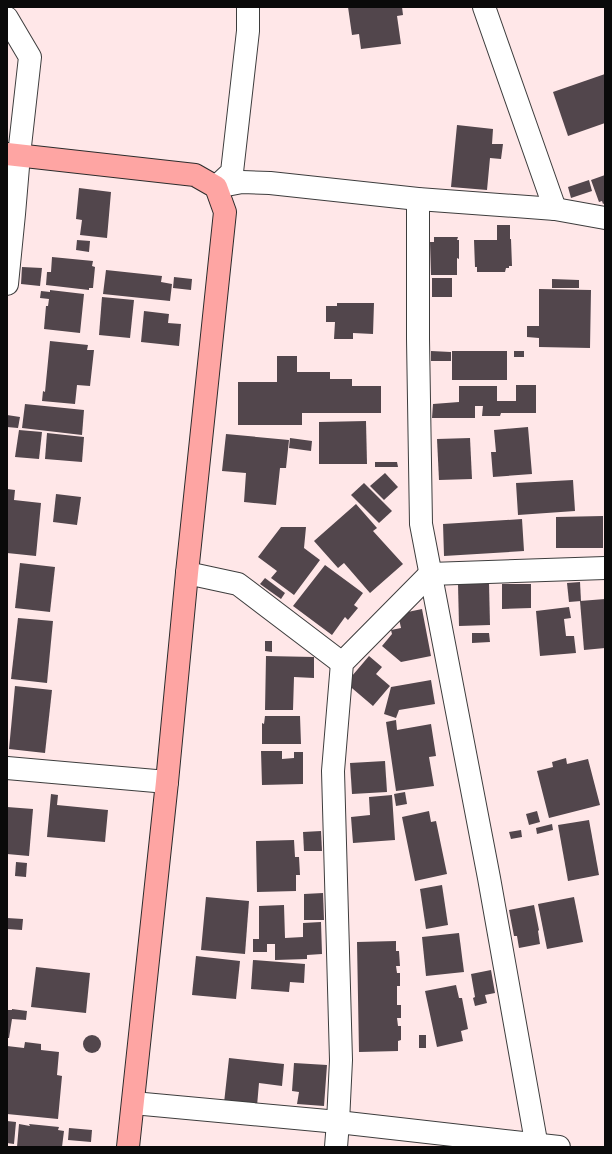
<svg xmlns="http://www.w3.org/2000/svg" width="612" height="1154" font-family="'Zilla Slab',serif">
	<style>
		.building { fill: #52464c }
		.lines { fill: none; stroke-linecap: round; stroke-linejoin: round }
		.street-casing { stroke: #3d3d3d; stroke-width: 24 }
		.secondary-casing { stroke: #2c2c2c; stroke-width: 24 }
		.street { stroke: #fff; stroke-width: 22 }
		.secondary { stroke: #fea5a3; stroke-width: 22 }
	</style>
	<rect width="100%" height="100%" fill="#ffe7e8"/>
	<g class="building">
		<path d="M348 7H402L403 15 397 16 401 44 361 49 359 34 352 35Z"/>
		<path d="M605 74V123L568 136 553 92Z"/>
		<path d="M457 125 493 129 492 144H503L501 159 490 158 487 190 451 187Z"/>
		<path d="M605 175V203L603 204 602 201 599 202 591 180Z"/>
		<path d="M589 180 592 191 571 198 568 187Z"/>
		<path d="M79 188 111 192 107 238 80 235 82 220 76 219Z"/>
		<path d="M497 225H510V239H511L512 266H509V268H506L505 272H477V267H475L474 240H497Z"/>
		<path d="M434 237H458L457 240H459V259L457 258V275H431L430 242H434Z"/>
		<path d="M77 240 90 241 89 252 76 250Z"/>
		<path d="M52 257 93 261 92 266 95 267 93 288H89V290L46 285 47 272H51Z"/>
		<path d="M22 267 42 268 40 286 21 284Z"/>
		<path d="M106 270 162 276 161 282 172 284 170 301 103 294Z"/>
		<path d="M174 277 192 279 191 290 173 288Z"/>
		<rect x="432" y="278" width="20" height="19"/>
		<path d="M552 279 579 280V288H552Z"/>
		<path d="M539 289 591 290 590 348 539 347V338L527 337V326H539Z"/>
		<path d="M50 290 84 294 80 333 44 329 46 306H48L49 299 40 298 41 291 50 292Z"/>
		<path d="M102 297 134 300 130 338 99 335Z"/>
		<path d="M337 303H374L373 334 353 333V339H334L335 322H326V306H337Z"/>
		<path d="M144 311 169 314 168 323 181 324 179 346 141 342Z"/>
		<path d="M50 341 88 345 87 350H94L90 386 77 385 75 404 42 401 43 391 45 392Z"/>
		<path d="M431 351 451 352V361H431Z"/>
		<rect x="452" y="351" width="55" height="29"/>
		<rect x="514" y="351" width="10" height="6"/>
		<path d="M277 356H297V372H330V379H352V386H381V413H302V425H238V382H277Z"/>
		<path d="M516 385H536V413H501L500 416H482L483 406H475V418H432L433 404 459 402V386H497V401H516Z"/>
		<path d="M25 404 84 410 82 435 22 428Z"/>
		<path d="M7 415 20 417 18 428 7 427Z"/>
		<path d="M366 421 367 464H319V422Z"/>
		<path d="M528 427 532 474 493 477 491 452H496L494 430Z"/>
		<path d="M19 430 42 432 39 459 15 457Z"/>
		<path d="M47 433 84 437 82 462 45 459Z"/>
		<path d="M226 434 289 440 286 468H280L276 505 244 502 246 473 222 471Z"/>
		<path d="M290 438 312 441 311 451 289 448Z"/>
		<path d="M470 438 472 479 439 480 437 439Z"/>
		<path d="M375 462H397L398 467H375Z"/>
		<path d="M385 473 398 487 384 500 370 486Z"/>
		<path d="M573 480 575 511 518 515 516 483Z"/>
		<path d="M364 483 392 511 379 523 351 495Z"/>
		<path d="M7 489 15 490 14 500 41 503 36 556 7 553Z"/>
		<path d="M56 494 81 497 77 525 53 522Z"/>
		<path d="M356 504 377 528 373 531 403 564 370 593 344 563 338 568 314 541Z"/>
		<path d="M603 516V548H556V517Z"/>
		<path d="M522 519 524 551 444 556 443 524Z"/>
		<path d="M281 527H306L304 548 320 560 294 595 271 578 277 571 258 557Z"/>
		<path d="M20 563 55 567 50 612 15 608Z"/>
		<path d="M325 565 363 593 354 605 358 608 348 620 345 617 332 635 293 606Z"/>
		<path d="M265 578 285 593 281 599 260 584Z"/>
		<path d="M580 582 581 601 569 602 567 583Z"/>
		<path d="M489 583 490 625 459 626 458 584Z"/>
		<path d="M502 584H531V608L502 609Z"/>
		<path d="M605 599V648L584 650 580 601Z"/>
		<path d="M569 607 571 618 564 619 566 636H574L576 653 540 656 536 611Z"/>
		<path d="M422 609 431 656 401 662 382 646 392 634 391 630 401 628 398 614Z"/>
		<path d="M18 618 53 621 47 683 11 679Z"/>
		<path d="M472 633H489L490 642 472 643Z"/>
		<path d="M265 641H272V652L265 651Z"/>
		<path d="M266 656 314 657V678L294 677 293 710H265Z"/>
		<path d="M369 656 382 667 376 674 390 686 373 706 346 683Z"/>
		<path d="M431 680 435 704 399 710 396 718 384 714 391 687Z"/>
		<path d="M15 686 52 690 45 753 9 749Z"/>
		<path d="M265 716H300L301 744H262V723L264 724Z"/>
		<path d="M396 720 397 730 431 724 436 756 429 757 434 786 396 791 386 722Z"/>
		<path d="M261 751H282V759L294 758V752H303V784L262 785Z"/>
		<path d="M566 758 567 764 588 759 600 805 549 818 537 771 553 767 552 762Z"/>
		<path d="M385 761 387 792 352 794 350 763Z"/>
		<path d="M405 792 407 804 396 806 394 794Z"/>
		<path d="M51 794 58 795 57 805 108 810 105 842 47 837Z"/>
		<path d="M392 795 395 840 353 843 351 817 370 815 369 797Z"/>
		<path d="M7 807 33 809 29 856 7 854Z"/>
		<path d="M429 811 431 822 436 821 447 874 415 881 402 817Z"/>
		<path d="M537 811 540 822 529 825 526 814Z"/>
		<path d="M589 820 599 875 568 881 558 825Z"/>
		<path d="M552 824 553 830 537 834 536 828Z"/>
		<path d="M521 830 522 837 511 839 509 832Z"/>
		<path d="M321 831 322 851H304L303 832Z"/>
		<path d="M294 840 295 857H299L300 875H296V891L257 892 256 841Z"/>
		<path d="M16 862 27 863 26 877 15 876Z"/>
		<path d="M442 885 448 925 426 929 420 889Z"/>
		<path d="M323 893 324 920H304V894Z"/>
		<path d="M206 897 249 901 245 954 201 950Z"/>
		<path d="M574 897 583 942 547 949 538 904Z"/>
		<path d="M284 905 285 938 303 937V923L321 922 322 954 307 955V959L275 960V944H267V952H253V939H259V906Z"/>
		<path d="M534 905 539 930 538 931 540 944 519 948 517 936H514L509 910Z"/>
		<path d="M7 918 23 919 22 930 7 929Z"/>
		<path d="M459 933 464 972 426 976 422 937Z"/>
		<path d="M396 941V951H399L400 966H396L397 973H400V986H397V1005H401V1018H397L398 1026H401V1040L398 1041V1051L359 1052 357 942Z"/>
		<path d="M196 956 240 961 236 999 192 995Z"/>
		<path d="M253 960 305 964 304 983 290 982 289 992 251 989Z"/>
		<path d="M36 967 90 973 86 1013 31 1007Z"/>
		<path d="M491 970 495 993 485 995 487 1003 475 1006 473 998 475 997 471 974Z"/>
		<path d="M456 985 459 998H462L468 1029 461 1031 463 1041 437 1047 425 991Z"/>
		<path d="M12 1009 27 1011 26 1020 12 1019 9 1038H7V1010H12Z"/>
		<circle cx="92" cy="1044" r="9"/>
		<rect x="419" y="1035" width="7" height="13"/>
		<path d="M25 1042 41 1044V1050L59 1052 57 1075 62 1076 58 1119 7 1114V1046L24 1048Z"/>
		<path d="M229 1058 284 1064 282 1086 259 1083 257 1106 224 1103Z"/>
		<path d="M294 1063 327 1065 324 1106 297 1104 299 1092 292 1091Z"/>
		<path d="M7 1121 16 1122 14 1144 7 1143Z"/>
		<path d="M19 1124 30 1126 29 1124 59 1127 58 1130 64 1131 62 1147H17Z"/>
		<path d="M69 1128 92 1130 91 1142 68 1140Z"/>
	</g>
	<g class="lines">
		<g class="street-casing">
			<g id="street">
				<path d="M484 7 555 209"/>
				<path d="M7 18 30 57 19 155 14 214 7 284"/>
				<path d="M216 187 242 182 270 183 418 199 555 209 605 218"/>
				<path d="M216 187 232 172 248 31V7"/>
				<path d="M418 199V339L421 524 489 878 537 1147"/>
				<path d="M187 573 238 584 342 663"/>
				<path d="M7 768 167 782"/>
				<path d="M133 1103 338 1122 559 1147"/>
				<path d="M336 1147 338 1122 341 1060 333 771 342 663 430 574 605 568"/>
			</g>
		</g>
		<g class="secondary-casing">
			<path id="secondary" d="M7 154 195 175 216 187 225 212 187 573 167 782 128 1147"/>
		</g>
		<use href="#street" class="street"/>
		<use href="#secondary" class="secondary"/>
	</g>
	<rect width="612" height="1154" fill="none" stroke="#0a0a0a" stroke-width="16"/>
</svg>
